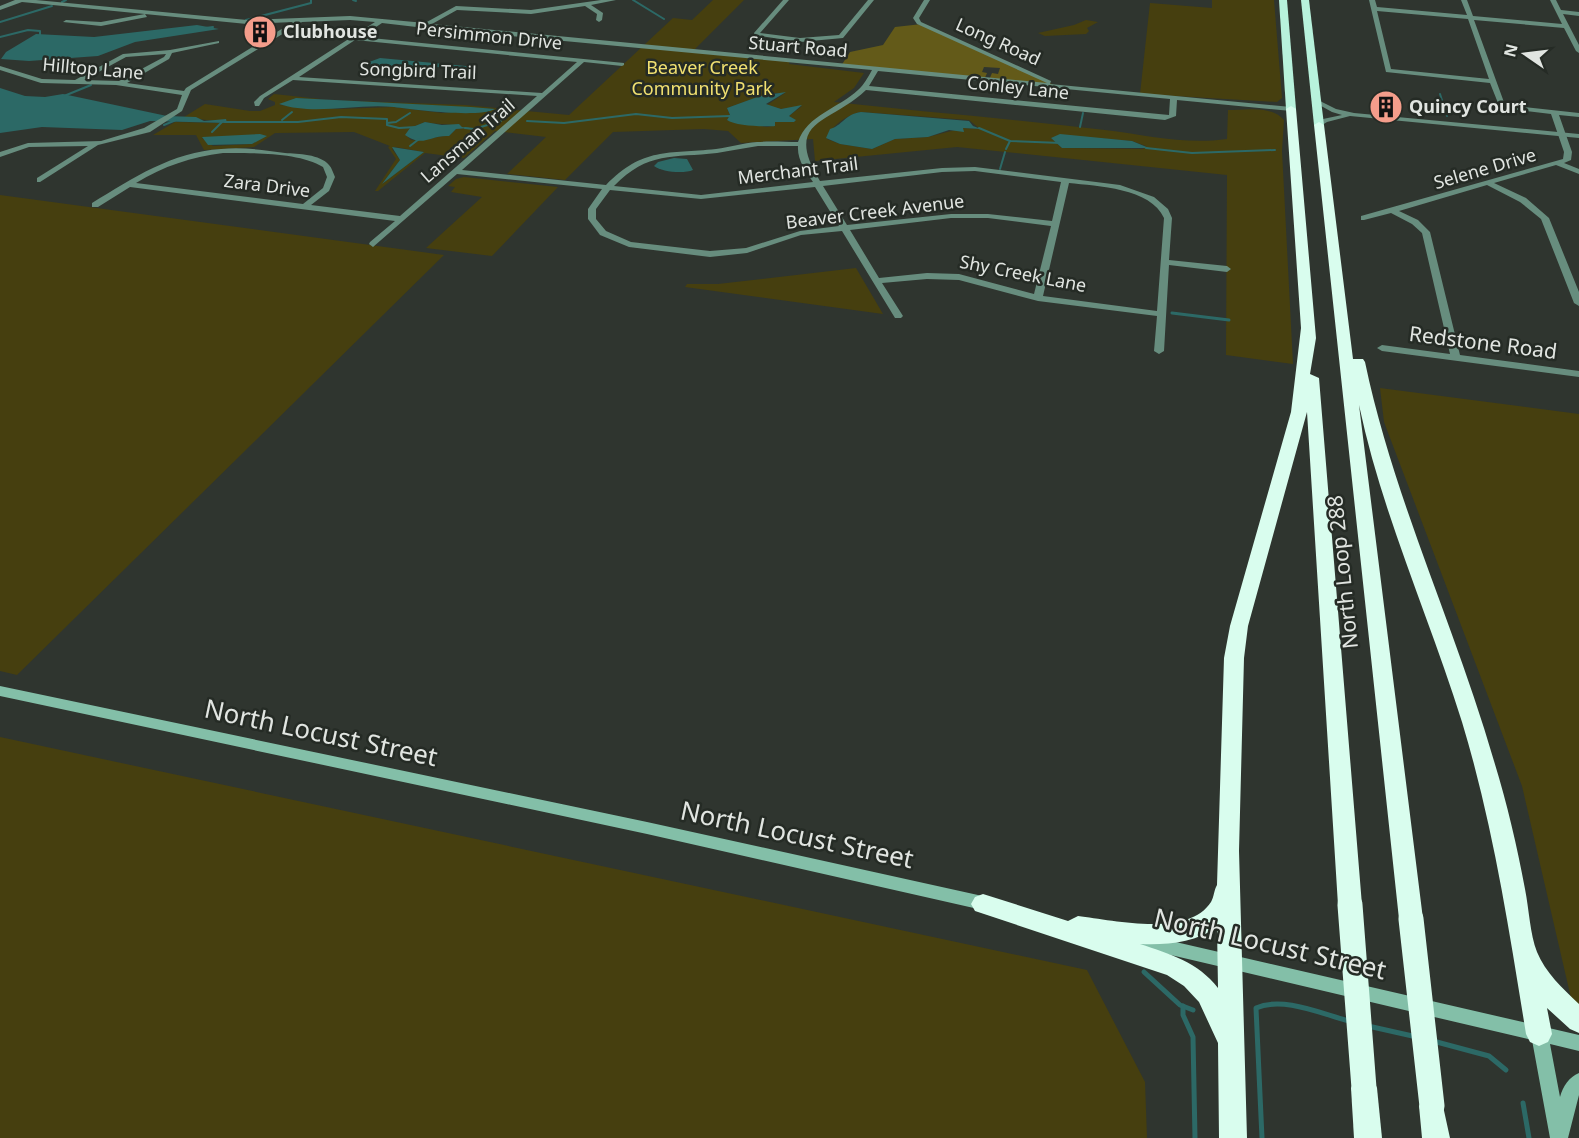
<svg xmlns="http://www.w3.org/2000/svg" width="1579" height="1138" font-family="'Noto Sans',sans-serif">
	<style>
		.green { fill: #463f0f; fill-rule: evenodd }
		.forest { fill: #635a19 }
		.water { fill: #2c6966 }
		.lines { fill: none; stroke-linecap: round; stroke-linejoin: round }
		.stream-far2 { stroke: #2c6966; stroke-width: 2 }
		.stream-far1 { stroke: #2c6966; stroke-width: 3 }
		.stream { stroke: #2c6966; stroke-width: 5 }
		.minor { fill: #678d7e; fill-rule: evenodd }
		.tertiary { fill: #678d7e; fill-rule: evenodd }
		.secondary { fill: #83bfa8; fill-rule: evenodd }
		.trunk { fill: #b8f2dc; fill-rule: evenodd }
		.motorway { fill: #d9fdee; fill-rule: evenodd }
		.motorway-bridge { stroke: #d9fdee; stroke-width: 25 }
		.labels { text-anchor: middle; stroke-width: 5; stroke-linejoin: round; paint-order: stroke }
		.far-poi-label { font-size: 18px; font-weight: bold; fill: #e1e5e1; stroke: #252b25; text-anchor: start }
		.far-street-label { font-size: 18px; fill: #e1e5e1; stroke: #252b25 }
		.far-park-label { font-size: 18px; fill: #f1e070; stroke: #252b25 }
		.street-label { font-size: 21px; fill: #e1e5e1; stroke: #252b25 }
		.near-street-label { font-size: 26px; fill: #e1e5e1; stroke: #252b25 }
	</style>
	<rect width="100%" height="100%" fill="#2f352f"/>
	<g class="green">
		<path d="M713 0H744L693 51 790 61 789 64 864 73 854 88 834 102C924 112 1015 119 1105 130 1147 135 1185 145 1227 139L1228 110C1246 110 1271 105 1284 120L1282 151 1293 364 1226 355 1227 175 957 147 815 161 813 139 741 143 728 131 704 129 613 132 565 180 507 174 546 137 495 131 464 158 425 153 378 191H375L396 159 388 147 390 146 354 132 275 133 254 147 204 150 196 135H153L175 122 224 123 226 119C211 123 198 118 184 117L205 104 250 111H260L275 105V102L268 99 274 94 330 100 465 105 569 115 673 18 692 20ZM770 93H785L767 105 781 109 802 106 789 116 795 120 794 122H774L773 126 767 127 727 120 730 115 727 108ZM296 98 495 109 442 113 393 107 338 109 279 105ZM861 112 969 120 980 129 963 128 928 137 895 139 872 149 840 144 827 139C828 129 847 114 861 112ZM425 122C439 125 453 123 465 128L456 129 449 136C436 135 427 142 411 140L406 135 410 128ZM266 135 252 144 213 146 202 138ZM1069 136 1132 141 1146 146 1143 149 1062 148 1051 138ZM395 147 424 152 382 184 400 160 392 149Z"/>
		<path d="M1212 0H1274L1282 98 1277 102 1140 94 1150 3 1212 8Z"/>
		<path d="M1086 20 1098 22 1087 28 1089 31 1086 34 1045 36 1038 33 1074 25Z"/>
		<path d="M464 177 558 187 492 256 426 248 482 197 451 192 455 187 448 186 456 179Z"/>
		<path d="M0 195 444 255 17 675 0 671Z"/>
		<path d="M856 268 883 314 685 287 687 284H718Z"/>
		<path d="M1380 388 1579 414V1012L1574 1011 1522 786 1384 422Z"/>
		<path d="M0 737 1087 970 1145 1082 1147 1138H0Z"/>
	</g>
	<path class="forest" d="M922 24 1056 86 989 80 992 73 998 74 1000 68 984 67 982 72 987 73 984 80 841 66 850 52 883 45 895 27Z"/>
	<g class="water">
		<path d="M197 25 219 29 135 42 98 56 29 61 1 59 6 52 36 34 94 37Z"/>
		<path d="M380 58 466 66 470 68 361 65Z"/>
		<path d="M0 88 25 96 45 97 63 94 167 116 196 117 204 121 226 119 227 123 150 121 122 130 42 127 0 133Z"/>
		<path d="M786 92 766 104 781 109 802 105 789 116 796 120 794 122H775V126C766 127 735 126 727 120L730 115 727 108 760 96Z"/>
		<path d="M296 98 471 107 495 109C479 118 415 110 394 107 357 103 315 116 279 104Z"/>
		<path d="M861 112 969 121 973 126 981 129 963 128 964 132 949 130 928 137 895 139 872 149 840 144 826 138 830 129C842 126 845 114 861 112Z"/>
		<path d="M425 122 442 125 459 124 462 127 470 128 456 129 449 136C429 135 424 148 405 135L410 128Z"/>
		<path d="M260 134 267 136 252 144 208 145 202 137Z"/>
		<path d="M1060 134 1132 141 1149 148H1062L1051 138Z"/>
		<path d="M392 147 424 152 382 184 400 160Z"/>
		<path d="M674 158 687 159 693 170C684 174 661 172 654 166L658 162Z"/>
	</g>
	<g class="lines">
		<g class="stream-far2">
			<path d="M353 0 356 1"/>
			<path d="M633 0 664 19"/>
			<path d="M62 2 66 0"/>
			<path d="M246 20 311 3V0"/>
			<path d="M0 22 52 6"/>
			<path d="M205 28 213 27"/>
			<path d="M0 37 28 30 40 31V36"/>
			<path d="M1440 94 1447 116"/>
			<path d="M64 96 91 85"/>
			<path d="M282 120 292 112"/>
			<path d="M527 121 564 123 636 114 672 118 730 116"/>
			<path d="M225 122H298L341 117 387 119V125L399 128 416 127"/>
			<path d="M387 123 396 122 410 113"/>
			<path d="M164 125 176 120"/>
			<path d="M1080 127 1083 113"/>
			<path d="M465 128 474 129 501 121"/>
			<path d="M979 128 1010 141 1061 143"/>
			<path d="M212 132 222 122"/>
			<path d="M410 146 419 139"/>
			<path d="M1146 148 1192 153 1275 150"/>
			<path d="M1006 149 1010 141"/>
			<path d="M1000 169 1005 152"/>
		</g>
		<path class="stream-far1" d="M1172 313 1229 320"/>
		<g class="stream">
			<path d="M1144 972 1180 1005 1193 1010"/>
			<path d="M1183 1006V1015L1193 1037 1195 1138"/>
			<path d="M1368 1026 1417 1037"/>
			<path d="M1433 1041 1489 1056 1506 1070"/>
			<path d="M1523 1103 1529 1138"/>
			<path d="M1262 1138 1256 1008C1283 996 1322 1014 1349 1021"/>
		</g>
		<g class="minor">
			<path d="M15 0H36L247 20 350 16 425 23 456 6 531 10 601 0H616L591 5 603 13 602 20 599 22 596 20 597 14 585 6 531 14 457 10 432 24 1047 83 917 24 913 18 924 0H930L919 18 921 22 1051 81 1050 84 1291 107 1294 109 1291 111 1177 100 1176 116 1165 120 866 90C831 124 782 119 820 181L942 168 975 167 1120 185 1154 197 1168 209 1172 218 1169 260 1227 266 1231 269 1227 272 1169 265 1164 351 1159 354 1154 351 1157 316 1038 301 959 280 927 279 882 283 903 316 901 318H895L842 231 801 235 747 253 710 257 629 247 600 235 588 219V209L602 189 457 174 373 247 369 244 370 242 395 221 130 187 98 207H92V203C133 178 172 152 221 149 243 147 264 150 285 153 298 154 320 154 329 165 332 168 333 173 335 177L329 191 311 205 400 216 537 96 293 80 264 98 259 106H255L254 102 260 96 375 22 350 20 302 22 191 90 182 111 150 132 98 145 40 182H37V178L88 146 29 147 0 157V152L28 143 101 141 144 128 177 109 182 95 116 85 41 83 0 70V66L42 79 75 80 123 54 170 50 219 41V43L172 53 169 59 127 83 184 91 186 88 293 22 247 24 22 2 0 10V6ZM382 23 425 28 872 70C868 77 864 85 858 90 839 108 807 115 798 142 785 142 771 141 757 142 743 143 730 147 716 149 668 154 643 147 606 185L462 170 584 62 622 66 624 65V63L361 37ZM355 40 577 62 542 93 299 77ZM166 54 164 57 119 81 84 80 126 57ZM878 71 1170 99 1169 115 869 86ZM758 146H798C797 160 806 171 813 182L701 195 614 186C648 151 673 158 717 153 730 151 744 148 758 146ZM223 153C251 153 299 152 323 167L327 177 323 188 303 204 136 183C164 166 191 157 223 153ZM975 171 1061 182 1052 221 988 214H951L847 225 823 186 942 172ZM1069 183C1097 186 1151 188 1164 218L1157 311 1043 296ZM815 187 839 226 800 231 746 248 710 251 631 242 606 231 596 219V209L610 190 701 199ZM951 218H988L1051 226 1034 294 959 274 927 273 879 278 850 230Z"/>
			<path d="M783 0H789L760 33 800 38 839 35 868 0H874L843 38 800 42 754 35V33Z"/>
			<path d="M1369 0H1375L1377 7 1467 15 1461 0H1467L1473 16 1562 24 1550 0H1556L1561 10 1579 12V16L1563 14 1579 45V53L1576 51 1564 28 1474 20 1505 105 1579 113V117L1559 115 1572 152 1571 160 1564 163 1579 169V174L1556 165 1494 183 1526 198 1549 218 1579 292V306L1574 303 1541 219 1520 202 1487 185 1399 211 1418 220 1430 232 1460 355 1579 371V377L1382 351 1377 348 1382 345 1450 354 1422 233 1412 224 1391 213 1364 220H1361V216L1563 159 1564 152 1551 114 1500 108 1490 83 1386 72ZM1377 11 1468 19 1489 79 1391 69Z"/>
			<path d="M145 14 147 17 101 26 63 22 66 20 101 22Z"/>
		</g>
		<path class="tertiary" d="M1314 100H1318L1336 109 1354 113 1579 134V138L1350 116 1327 122 1319 127 1315 125 1323 119 1342 115 1332 112 1314 102Z"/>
		<g class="secondary">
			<path d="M0 686 647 822 987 897 993 899 995 904 993 909 987 911 647 834 0 696Z"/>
			<path d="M1141 934 1579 1035V1051L1550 1044 1560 1097C1563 1086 1569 1077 1579 1073V1095L1568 1138H1550L1532 1040 1141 948 1135 946 1133 941 1135 936Z"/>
		</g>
		<g class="trunk">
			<path d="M1279 0H1287L1296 109 1291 112 1286 109Z"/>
			<path d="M1301 0H1309L1324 125 1319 128 1314 125Z"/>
		</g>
		<g class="motorway">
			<path d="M1291 106 1296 109 1316 338 1310 374 1319 378 1362 905 1358 912 1350 915 1342 912 1338 905 1307 412 1248 626 1244 658 1239 851 1247 1138H1219L1218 1043 1199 1002 1184 986 1167 975 975 911 971 904 975 897 983 894 1068 921 1078 916C1113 920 1188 938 1211 902 1214 897 1214 890 1217 885L1224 658 1230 626 1291 412 1301 328 1286 109ZM1217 927 1218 988C1198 962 1170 954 1140 944 1167 945 1195 943 1217 927Z"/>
			<path d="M1319 122 1324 125 1353 359H1363L1365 362C1394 500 1455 626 1494 761 1507 803 1517 846 1525 889 1529 909 1530 934 1537 952 1545 972 1563 989 1579 1004V1033L1570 1029 1547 1008 1552 1034 1548 1042 1539 1046 1530 1042 1526 1034C1509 929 1493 824 1462 722 1429 616 1382 514 1359 405L1423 919 1419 926 1411 929 1403 926 1399 919 1314 125Z"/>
			<path d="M1364 1075 1373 1079 1377 1088 1382 1138H1354L1351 1088 1355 1079Z"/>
			<path d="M1432 1093 1441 1097 1450 1138H1422L1419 1106 1423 1097Z"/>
		</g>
		<g class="motorway-bridge">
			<path d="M1350 905 1364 1088"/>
			<path d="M1411 919 1432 1106"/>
		</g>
	</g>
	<defs>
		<g id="building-disc" transform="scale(1.725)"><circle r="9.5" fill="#f49d8b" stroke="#252b25"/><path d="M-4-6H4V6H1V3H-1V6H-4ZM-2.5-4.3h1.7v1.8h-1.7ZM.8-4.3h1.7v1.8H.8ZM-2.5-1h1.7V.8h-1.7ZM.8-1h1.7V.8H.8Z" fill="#111"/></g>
	</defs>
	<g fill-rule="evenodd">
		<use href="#building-disc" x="260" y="32"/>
		<use href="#building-disc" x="1386" y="107"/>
	</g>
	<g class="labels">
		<g class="far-poi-label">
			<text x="283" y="38">Clubhouse</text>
			<text x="1409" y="113">Quincy Court</text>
		</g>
		<g class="far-street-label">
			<text transform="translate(489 36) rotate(6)" y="6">Persimmon Drive</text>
			<text transform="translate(998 42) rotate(24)" y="6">Long Road</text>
			<text transform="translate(798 47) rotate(5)" y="6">Stuart Road</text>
			<text transform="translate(93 69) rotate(5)" y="6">Hilltop Lane</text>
			<text transform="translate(418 71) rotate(2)" y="6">Songbird Trail</text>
			<text transform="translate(1018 88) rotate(6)" y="6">Conley Lane</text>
			<text transform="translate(468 141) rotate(-41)" y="6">Lansman Trail</text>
			<text transform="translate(1485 169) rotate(-16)" y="6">Selene Drive</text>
			<text transform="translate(798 171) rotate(-7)" y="6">Merchant Trail</text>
			<text transform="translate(267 186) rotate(7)" y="6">Zara Drive</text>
			<text transform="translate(875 212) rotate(-7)" y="6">Beaver Creek Avenue</text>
			<text transform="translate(1023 274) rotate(11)" y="6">Shy Creek Lane</text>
		</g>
		<g class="far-park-label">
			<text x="702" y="74">Beaver Creek<tspan x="702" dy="21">Community Park</tspan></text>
		</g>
		<g class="street-label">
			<text transform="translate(1483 343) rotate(7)" y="7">Redstone Road</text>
			<text transform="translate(1343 572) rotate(-96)" y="7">North Loop 288</text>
		</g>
		<g class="near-street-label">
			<text transform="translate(321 733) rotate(12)" y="9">North Locust Street</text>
			<text transform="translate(797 835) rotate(12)" y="9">North Locust Street</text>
			<text transform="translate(1270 944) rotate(13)" y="9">North Locust Street</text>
		</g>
	</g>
	<g transform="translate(1525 54) rotate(284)" stroke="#252b25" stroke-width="4.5" paint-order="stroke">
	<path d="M0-4.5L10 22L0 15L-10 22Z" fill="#e1e5e1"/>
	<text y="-9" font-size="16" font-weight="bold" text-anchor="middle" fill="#e1e5e1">N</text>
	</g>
</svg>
